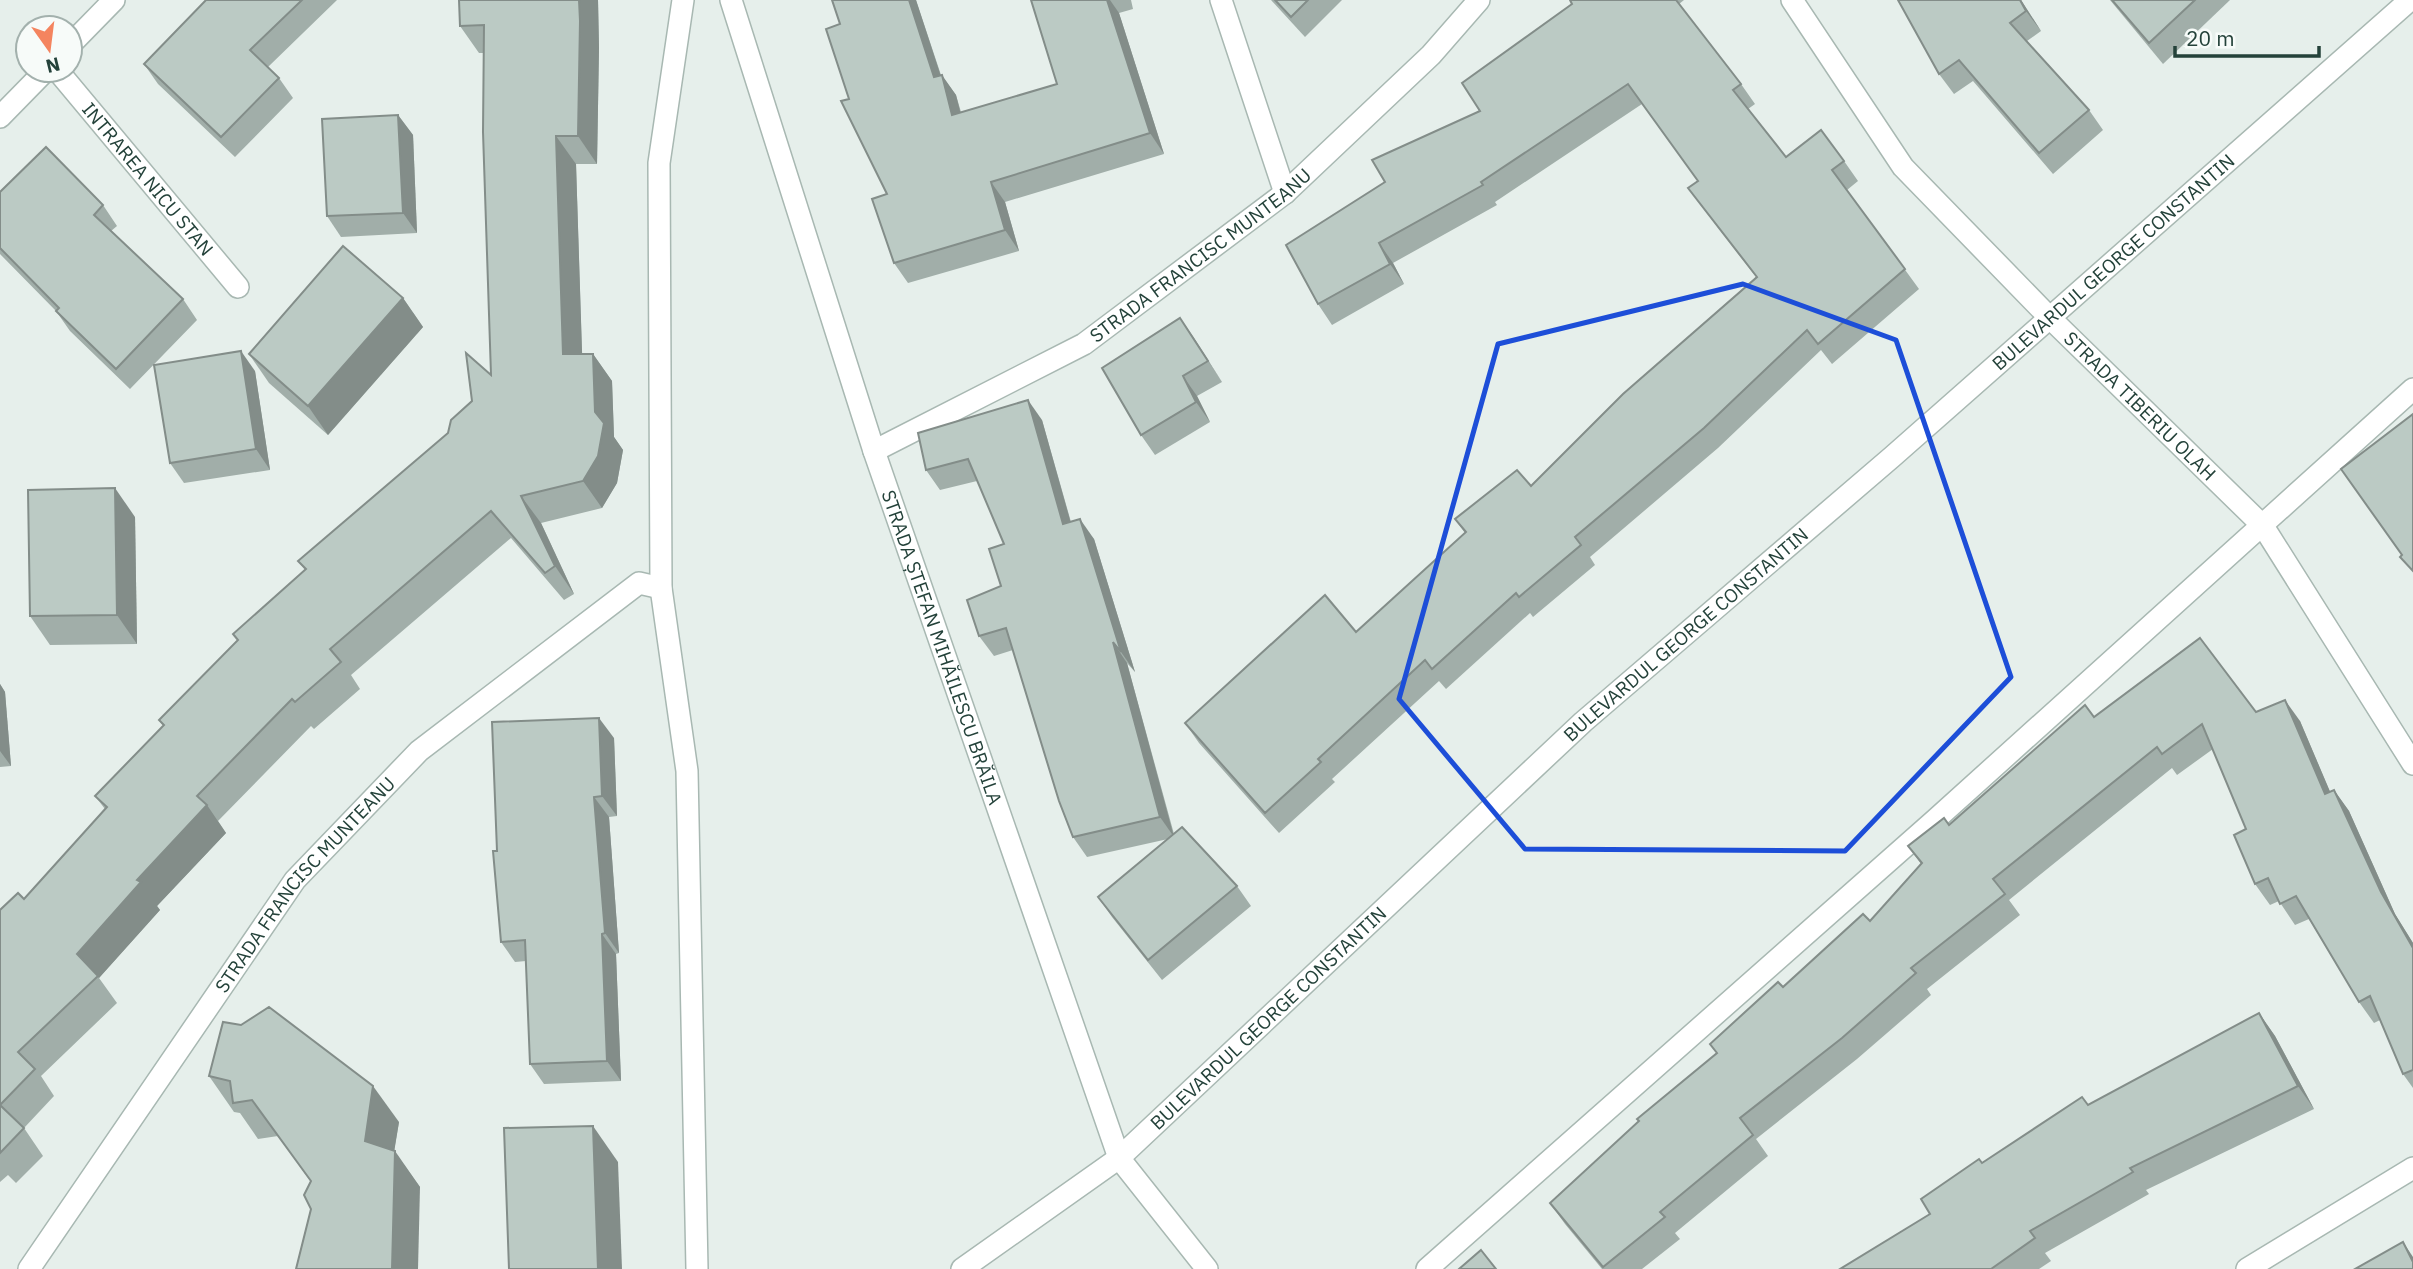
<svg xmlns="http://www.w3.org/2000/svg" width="2413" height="1269" font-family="'IBM Plex Sans',sans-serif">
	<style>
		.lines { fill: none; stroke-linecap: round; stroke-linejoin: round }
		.street-casing { stroke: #a8b8b2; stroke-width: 24 }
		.street { stroke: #fff; stroke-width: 21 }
		.wall { fill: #a1aea9 }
		.shaded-wall { fill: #838d89 }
		.building { fill: #bbcac4; stroke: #838d89; stroke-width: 2 }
		.marked { fill: none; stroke: #1d4ed8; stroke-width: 5; stroke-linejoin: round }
		.labels { text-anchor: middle; stroke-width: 5; stroke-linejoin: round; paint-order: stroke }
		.street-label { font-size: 19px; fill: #24423a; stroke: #f7fbf9 }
	</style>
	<rect width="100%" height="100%" fill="#e6efeb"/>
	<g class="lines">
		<g class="street-casing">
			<g id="street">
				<path d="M683 0 659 163 661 588 687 771 697 1269"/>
				<path id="s1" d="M731 0 874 451 1119 1158 1207 1269"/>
				<path d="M1221 0 1285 193"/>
				<path id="s2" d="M1792 0 1903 167 2049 317 2263 526 2413 764"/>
				<path d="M70 45 114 0"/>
				<path id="s3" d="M57 70 238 287"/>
				<path d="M0 117 46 70"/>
				<path id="s4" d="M874 451 1084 344 1285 193 1431 55 1479 0"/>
				<path id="s5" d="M29 1269 295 880 419 751 639 583 661 588"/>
				<path id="s6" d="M962 1269 1119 1158 1583 722 1892 457 2410 0"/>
				<path d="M1427 1269 1935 820 2413 389"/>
				<path d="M2247 1269 2413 1168"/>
			</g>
		</g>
		<use href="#street" class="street"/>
	</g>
	<g class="wall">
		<path d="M206 0H337L268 67 279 78 293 98 235 157 158 84 144 64Z"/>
		<path d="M459 0H598L599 48 597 164H576L582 354H593L612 381 614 437 623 450 617 483 602 508 541 523 574 594 564 600 511 538 351 675 360 689 314 729 311 726 218 821 226 833 157 906 160 910 99 978 117 1003 41 1076 54 1096 24 1128 43 1156 16 1183 8 1175 0 1182V910L24 899 105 809 95 796 163 726 159 720 238 640 233 634 305 570 298 561 448 433 491 375 484 53H479L460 26Z"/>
		<path d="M916 0 941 75 956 95 961 112 1057 84 1031 0H1131L1133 9 1119 13 1164 154 1005 202 1019 251 908 283 894 263 887 194 849 99 840 24Z"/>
		<path d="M1271 0H1342L1305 37Z"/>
		<path d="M1570 0H1684L1679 4 1741 84 1755 104 1748 109 1786 157 1844 161 1858 181 1847 190 1919 289 1832 364 1821 350 1718 448 1590 557 1595 565 1533 617 1530 613 1446 689 1439 681 1332 779 1335 782 1279 833 1199 743 1185 723 1356 632 1465 533 1455 519 1531 486 1756 277 1703 208 1688 188 1698 181 1642 104 1495 202 1497 205 1393 263 1404 284 1332 325 1318 304 1385 182 1480 111 1572 4Z"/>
		<path d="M1898 0H2021L2041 31 2027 41 2089 110 2103 130 2053 174 1973 81 1954 94 1939 74Z"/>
		<path d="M2110 0H2230L2163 64Z"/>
		<path d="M398 115 413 135 417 233 341 237 327 216Z"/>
		<path d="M0 192 103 205 117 226 111 231 183 299 197 320 130 389 70 331 56 311 0 254Z"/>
		<path d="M403 298 423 327 328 435 269 383 249 354Z"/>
		<path d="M1180 318 1222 382 1197 396 1210 422 1155 455 1141 435Z"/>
		<path d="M255 371 270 470 184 483 170 463Z"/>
		<path d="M1042 420 1071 522 1094 539 1135 672 1127 663 1174 834 1237 886 1251 906 1162 980 1112 917 1098 897 1168 839 1087 857 1073 837 1013 650 994 656 979 636 1001 586 1004 544 977 481 940 490 926 470Z"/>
		<path d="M135 517 137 644 50 645 30 616Z"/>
		<path d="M0 684 5 692 11 766 0 767Z"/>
		<path d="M2256 712 2300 721 2330 792 2334 790 2349 811 2395 914 2413 943V1088L2403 1074 2380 1020 2374 1023 2359 1002 2309 919 2295 925 2279 901 2270 905 2255 884 2246 829 2213 749 2177 775 2172 768 2009 900 2020 915 1927 989 1931 995 1857 1059 1756 1139 1768 1156 1675 1233 1680 1239 1642 1269H1602L1565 1224 1550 1203 1717 1054 1710 1044 1783 987 1870 921 1921 864 1908 846 1949 825 2094 717Z"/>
		<path d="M614 738 617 816 609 817 619 953 616 954 621 1081 544 1084 530 1064 526 961 515 962 501 942 497 851Z"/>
		<path d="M2259 1013 2275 1036 2314 1109 2146 1190 2149 1194 2045 1253 2051 1261 2039 1269H1840L1930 1214 1982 1163Z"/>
		<path d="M209 1076 399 1122 394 1151 420 1187 311 1209V1182L278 1136 258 1139 240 1113 234 1112Z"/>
	</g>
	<g class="shaded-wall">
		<path d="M579 0H598L599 48 597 164 578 136Z"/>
		<path d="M909 0H916L947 95 942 75 956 95 966 135 952 115 934 77Z"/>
		<path d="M1107 0H1110L1119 13 1164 154 1150 133Z"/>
		<path d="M2020 0H2021L2041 31 2026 11Z"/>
		<path d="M398 115 413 135 417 233 403 213Z"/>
		<path d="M556 136 576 164 583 382 563 354Z"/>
		<path d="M991 182 1005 202 1019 251 1005 230Z"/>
		<path d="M1379 243 1393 263 1404 284 1390 264Z"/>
		<path d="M403 298 423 327 328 435 308 406Z"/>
		<path d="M1180 318 1194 338 1222 382 1208 361Z"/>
		<path d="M241 351 255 371 270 470 256 449Z"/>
		<path d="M593 354 612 381 614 437 623 450 617 483 602 508 583 481 595 412Z"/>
		<path d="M1183 376 1197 396 1210 422 1196 402Z"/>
		<path d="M1028 400 1042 420 1077 545 1063 524Z"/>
		<path d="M115 488 135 517 137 644 117 615Z"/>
		<path d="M521 496 541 523 574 594 555 566Z"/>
		<path d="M1080 519 1094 539 1135 672 1121 652Z"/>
		<path d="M1113 642 1127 663 1174 837 1160 817Z"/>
		<path d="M0 684 5 692 11 766 0 751Z"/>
		<path d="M2285 700 2300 721 2340 815 2325 794Z"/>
		<path d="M599 718 614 738 617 816 602 796Z"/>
		<path d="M2334 790 2349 811 2395 914 2413 943V948L2381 892Z"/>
		<path d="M594 797 609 817 619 953 605 933Z"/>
		<path d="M207 805 226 833 157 906 160 910 99 978 77 954 137 880Z"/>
		<path d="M602 934 616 954 621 1081 607 1061Z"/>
		<path d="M2259 1013 2275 1036 2314 1109 2298 1086Z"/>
		<path d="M373 1086 399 1122 390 1177 365 1141Z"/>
		<path d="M593 1126 618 1162 622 1269H598Z"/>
		<path d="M395 1151 420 1187 418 1269H392Z"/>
		<path d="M2403 1242 2413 1257V1262Z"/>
	</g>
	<g class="building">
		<path d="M206 0H302L250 50 279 78 221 137 144 64Z"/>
		<path d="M459 0H579L580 21 578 136H556L563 354H593L595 412 604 423 598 456 583 481 521 496 555 566 545 573 491 511 330 649 341 662 295 702 292 699 197 796 207 805 137 880 141 882 77 954 98 976 18 1052 35 1069 0 1105 24 1128 0 1153V910L18 893 24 899 107 807 95 796 164 725 159 720 238 640 233 634 306 569 298 561 448 433 451 420 472 401 466 353 491 375 483 132 484 25 460 26Z"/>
		<path d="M832 0H909L934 77 942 75 952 115 1057 84 1031 0H1107L1150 133 991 182 1005 230 894 263 872 199 887 194 841 101 849 99 826 29 840 24Z"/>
		<path d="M1275 0H1308L1291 17Z"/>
		<path d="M1570 0H1676L1741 84 1733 90 1786 157 1821 130 1844 161 1832 170 1905 269 1818 344 1807 330 1704 428 1575 537 1581 545 1519 597 1516 593 1432 669 1425 660 1318 759 1321 762 1265 813 1185 723 1325 595 1356 632 1466 532 1455 519 1517 470 1531 486 1623 394 1757 277 1688 188 1698 181 1628 84 1481 182 1483 185 1379 243 1390 264 1318 304 1286 245 1385 182 1372 160 1480 111 1462 83 1572 4Z"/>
		<path d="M1898 0H2020L2026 11 2010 23 2089 110 2039 153 1959 60 1939 74Z"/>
		<path d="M2112 0H2195L2149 43Z"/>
		<path d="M398 115 403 213 327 216 322 119Z"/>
		<path d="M46 147 103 205 94 215 183 299 116 369 56 311 59 308 0 248V192Z"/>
		<path d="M343 246 403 298 308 406 249 354Z"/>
		<path d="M1180 318 1208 361 1183 376 1196 402 1141 435 1102 368Z"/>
		<path d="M241 351 256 449 170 463 154 365Z"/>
		<path d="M1028 400 1063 524 1080 519 1121 652 1113 642 1160 817 1073 837 1059 801 1006 628 979 636 967 600 1001 586 989 549 1004 544 968 459 926 470 918 433Z"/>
		<path d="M2413 414V571L2400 557 2402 555 2341 469Z"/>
		<path d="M115 488 117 615 30 616 28 490Z"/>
		<path d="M2200 638 2256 712 2285 700 2325 794 2334 790 2381 892 2413 948V1070L2403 1074 2370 996 2359 1002 2296 896 2280 904 2268 878 2255 884 2234 835 2246 829 2202 724 2162 754 2157 747 1993 879 2005 894 1911 968 1916 973 1842 1038 1740 1118 1753 1135 1660 1212 1665 1217 1603 1267 1550 1203 1639 1121 1637 1119 1717 1053 1710 1044 1778 982 1783 987 1863 914 1870 921 1922 863 1908 846 1944 818 1949 825 2085 705 2094 717Z"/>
		<path d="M599 718 602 796 594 797 605 933 602 934 607 1061 530 1064 525 940 501 942 493 851H497L492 722Z"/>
		<path d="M1182 827 1237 886 1148 960 1098 897Z"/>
		<path d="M269 1007 373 1086 365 1141 395 1151 392 1269H296L311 1209 304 1195 311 1181 252 1100 233 1103 230 1081 209 1076 223 1022 241 1025Z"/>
		<path d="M2259 1013 2298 1086 2130 1168 2133 1172 2030 1231 2035 1238 1991 1269H1840L1930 1214 1921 1199 1979 1159 1982 1163 2082 1097 2088 1105Z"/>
		<path d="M593 1126 598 1269H509L504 1128Z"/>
		<path d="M2403 1242 2413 1262V1269H2355Z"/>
		<path d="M1481 1250 1496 1269H1459Z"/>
	</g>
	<path class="marked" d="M1743 284 1896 340 2011 677 1845 851 1525 849 1399 699 1498 344Z"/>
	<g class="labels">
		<g class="street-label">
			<text dy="7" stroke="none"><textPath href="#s3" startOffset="142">INTRAREA NICU STAN</textPath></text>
			<text dy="7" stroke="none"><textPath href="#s4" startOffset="382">STRADA FRANCISC MUNTEANU</textPath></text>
			<text dy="7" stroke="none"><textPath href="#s6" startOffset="1531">BULEVARDUL GEORGE CONSTANTIN</textPath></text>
			<text dy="7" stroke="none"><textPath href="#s2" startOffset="537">STRADA TIBERIU OLAH</textPath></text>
			<text dy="7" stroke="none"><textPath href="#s6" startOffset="964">BULEVARDUL GEORGE CONSTANTIN</textPath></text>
			<text dy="7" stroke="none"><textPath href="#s1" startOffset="681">STRADA ȘTEFAN MIHĂILESCU BRĂILA</textPath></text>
			<text dy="7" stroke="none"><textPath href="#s5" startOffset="474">STRADA FRANCISC MUNTEANU</textPath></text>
			<text dy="7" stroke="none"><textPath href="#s6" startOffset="397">BULEVARDUL GEORGE CONSTANTIN</textPath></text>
		</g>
	</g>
	<g transform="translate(49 49) rotate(166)"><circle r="33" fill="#f7fbf9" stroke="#a3b1ad" stroke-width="2"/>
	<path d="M0-5L12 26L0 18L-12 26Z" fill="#f4845f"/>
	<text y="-10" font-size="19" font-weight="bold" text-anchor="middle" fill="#24423a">N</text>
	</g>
	<path d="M2175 46v10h144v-10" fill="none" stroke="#24423a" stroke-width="3.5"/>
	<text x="2186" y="46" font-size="21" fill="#24423a" stroke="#f7fbf9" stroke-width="5" paint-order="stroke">20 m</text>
</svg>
